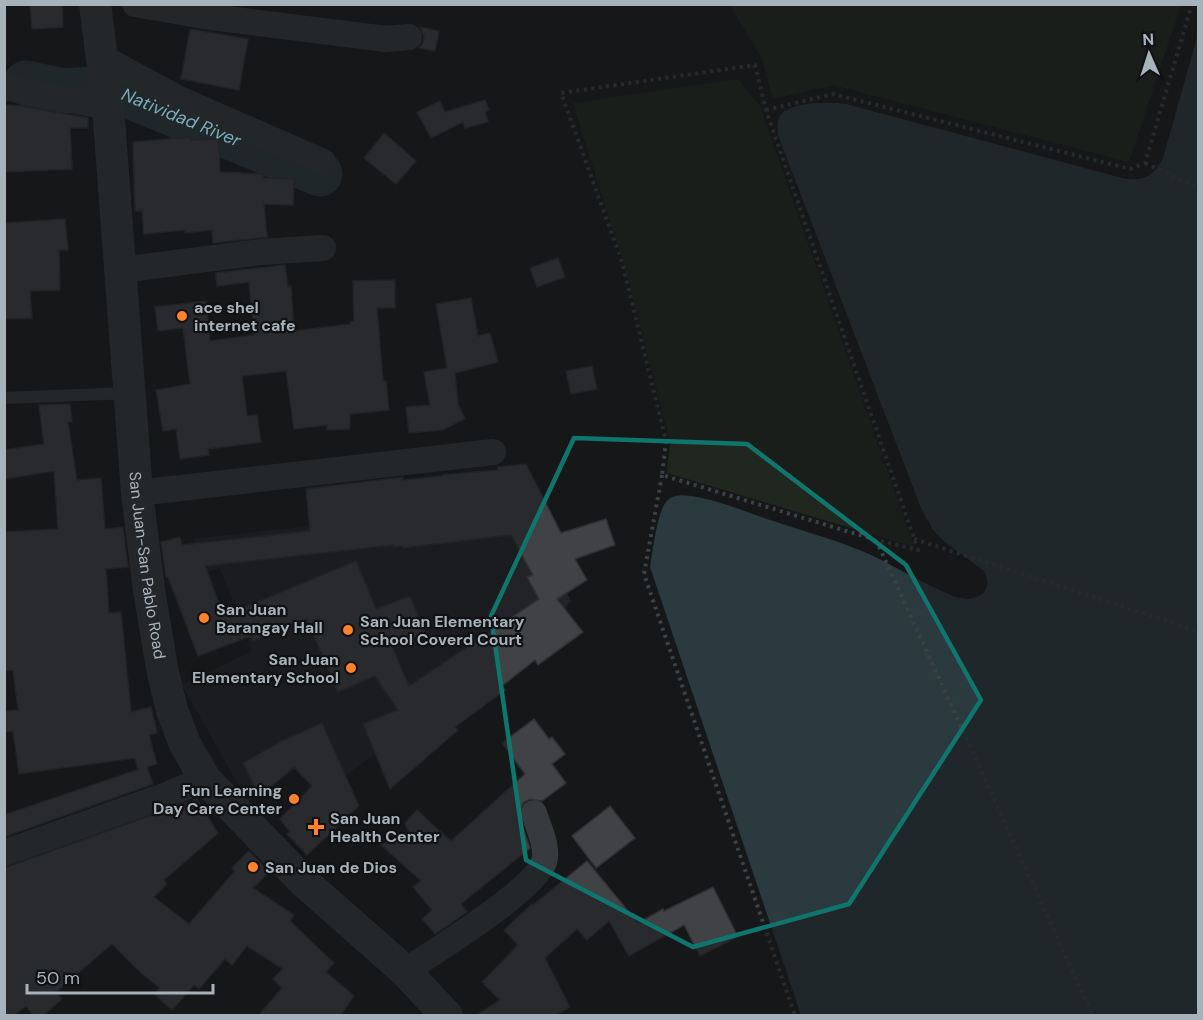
<svg xmlns="http://www.w3.org/2000/svg" width="1203" height="1020" font-family="'DM Sans',sans-serif">
	<style>
		.built { fill: #222326 }
		.green { fill: #1f271e }
		.water { fill: #2b3a3e }
		.lines { fill: none; stroke-linecap: round; stroke-linejoin: round }
		.river { stroke: #2b3a3e; stroke-width: 45 }
		.building { fill: #404246; stroke: #303135; stroke-width: 1.5; fill-rule: evenodd }
		.path { stroke: #3d4145; stroke-width: 4; stroke-dasharray: 3 4.5; stroke-linecap: butt }
		.service { stroke: #373a3e; stroke-width: 12 }
		.minor { stroke: #373a3e; stroke-width: 26 }
		.tertiary { stroke: #373a3e; stroke-width: 32 }
		.marked { fill: none; stroke: #0f766e; stroke-width: 4.5; stroke-linejoin: round }
		.poi-dot { fill: #ff8128; stroke: #111214; stroke-width: 2 }
		.labels { text-anchor: middle; stroke-width: 4.5; stroke-linejoin: round; paint-order: stroke }
		.poi-label { font-size: 16px; font-weight: bold; fill: #a7b2ba; stroke: #111214; text-anchor: start }
		.street-label { font-size: 16px; fill: #a7b2ba; stroke: #111214 }
		.water-label { font-size: 18px; font-style: italic; fill: #7babb8; stroke: #111214 }
	</style>
	<rect width="100%" height="100%" fill="#161719"/>
	<path class="built" d="M518 503 553 559 571 602 321 795 300 766 248 802 182 685 252 651 220 568 204 573 193 539Z"/>
	<g class="green">
		<path d="M730 5H1181L1129 162 833 85 773 99 762 59Z"/>
		<path d="M738 79 760 106 914 547 667 473 670 442 628 278 573 103Z"/>
	</g>
	<path class="water" d="M1198 34V1015H801L650 567C653 552 657 507 669 499 676 494 683 495 691 496 718 500 744 511 770 520 803 531 837 540 869 554 890 563 950 600 968 599 985 598 992 585 984 571L945 542 933 530 921 508 778 135C778 129 776 122 780 116 790 101 830 102 846 104L1122 178C1143 182 1153 177 1163 158Z"/>
	<g class="lines">
		<path class="river" id="s1" d="M26 83 63 91 109 88 320 174"/>
	</g>
	<g class="building">
		<path d="M30 4H62L63 27 32 29Z"/>
		<path d="M420 27 439 31 435 51 419 48 423 43 424 36Z"/>
		<path d="M190 29 248 39 239 90 181 79Z"/>
		<path d="M485 100 489 110 485 112 488 122 465 128 463 122 431 138 417 112 440 101 445 112Z"/>
		<path d="M4 105 21 106 88 118V128H70L72 169 4 172Z"/>
		<path d="M384 133 416 161 396 184 364 158Z"/>
		<path d="M191 137V140L219 139 220 172 264 174 263 178 294 179 293 205 264 204 267 237 213 243 212 230 185 233V230L144 234 142 211H135L133 142Z"/>
		<path d="M65 219 68 250H59L60 290 30 291 32 318 4 319V223Z"/>
		<path d="M558 258 565 277 537 287 530 268Z"/>
		<path d="M285 265 288 287 291 286 294 331 350 324V322L354 321 353 281 395 280V308H377L383 381H386L389 410 350 414V429L327 430V425L294 429 286 371 242 376 247 416 257 415 261 442 208 449 209 455 180 459 176 429 163 431 156 390 190 384 183 328 158 331 155 307 206 301 210 341 254 335 249 282 217 286 216 273Z"/>
		<path d="M471 298 478 336 490 333 498 362 455 373 458 404 465 419 442 430 409 433 406 407 430 405 424 372 447 368 436 304Z"/>
		<path d="M592 366 597 389 571 394 566 371Z"/>
		<path d="M70 404 72 422H68L77 480 101 478 105 529 123 527 128 567 106 569 109 613 121 612 131 712 151 707 157 733 149 735 157 764 147 767 153 784 4 837V815L140 769 138 770 135 758 19 774 13 731 4 732V711L18 710 13 670 4 671V532L58 529 54 471 4 479V450L44 444 39 405Z"/>
		<path d="M526 464 561 533 606 519 615 545 575 559 587 580 557 599 583 632 538 665 535 660 502 686 505 690 455 727 458 730 390 789 363 724 398 710 375 676 338 692 307 619 253 641 251 636 198 656 168 577H166L161 542 180 537 182 545 310 531 306 489 403 477V480L442 476V475L498 470V467ZM511 535 533 575 527 577 539 599 409 686 392 646 425 634 410 596 376 609 356 561 224 616 205 566 393 545V547L403 546V548Z"/>
		<path d="M534 719 549 739 552 737 565 754 552 764 566 783 542 801 530 799 523 803 518 818 521 822 530 848 461 904 467 912 435 934 422 919 432 910 413 887 421 881 381 845 409 833 405 823 417 810 451 841 525 774 502 743Z"/>
		<path d="M322 723 359 806 307 855 287 834 290 832 280 819 312 786 294 767 261 795 255 787 243 763 280 742Z"/>
		<path d="M197 799 218 833 164 880 167 884 154 897 189 924 235 871 232 868 249 851 269 872 253 888 294 915 290 921 334 963 326 972 354 996 340 1016H258L282 988 273 979 283 969 247 946 232 965 225 959 199 989 194 985 172 1010 154 994 160 988 141 973 112 944 56 992 62 999 43 1016H34L26 1006 13 1016H4V868Z"/>
		<path d="M610 806 635 838 596 868 572 836Z"/>
		<path d="M587 861 638 923 663 909 664 911 713 887 738 937 700 956 684 925 629 956 609 921 587 940 577 929 545 958 570 1007 554 1016H475L500 1000 482 982 518 945 504 930 532 904 533 905Z"/>
	</g>
	<g class="lines">
		<g class="path">
			<path d="M766 110 833 94 1130 169 1145 163 1192 4"/>
			<path d="M1145 163 1198 188"/>
			<path d="M662 475 644 574 795 1016"/>
			<path d="M914 539 1198 631"/>
			<path d="M876 540 662 475 666 441 622 262 561 93 755 65 766 110 918 550 876 540 1093 1016"/>
		</g>
		<path class="service" d="M4 398 129 393"/>
		<g class="minor">
			<path d="M135 4 204 16 386 39 409 37"/>
			<path d="M103 58 179 99 323 162"/>
			<path d="M4 87 108 107"/>
			<path d="M120 270 261 252 323 248"/>
			<path d="M137 493 493 452"/>
			<path d="M4 853 164 796 205 779"/>
			<path d="M405 971C435 951 532 892 544 862 549 848 538 827 534 813"/>
		</g>
		<path class="tertiary" id="s2" d="M95 4 108 107 137 493 149 590 163 673 172 710 185 744 205 779 303 881 405 971 447 1016"/>
	</g>
	<path d="M0 0H1203V1020H0ZM574 438 747 444 906 565 981 700 849 904 693 947 526 860 491 616Z" fill="#161719" fill-opacity=".55" fill-rule="evenodd"/>
	<path class="marked" d="M574 438 747 444 906 565 981 700 849 904 693 947 526 860 491 616Z"/>
	<g class="poi-dot">
		<circle cx="182" cy="316" r="6"/>
		<circle cx="204" cy="618" r="6"/>
		<circle cx="348" cy="630" r="6"/>
		<circle cx="351" cy="668" r="6"/>
		<circle cx="294" cy="799" r="6"/>
		<path d="M313 818h6v6h6v6h-6v6h-6v-6h-6v-6h6z"/>
		<circle cx="253" cy="867" r="6"/>
	</g>
	<g class="labels">
		<g class="poi-label">
			<text x="194" y="313">ace shel<tspan x="194" dy="18">internet cafe</tspan></text>
			<text x="216" y="615">San Juan<tspan x="216" dy="18">Barangay Hall</tspan></text>
			<text x="360" y="627">San Juan Elementary<tspan x="360" dy="18">School Coverd Court</tspan></text>
			<text x="339" y="665" text-anchor="end">San Juan<tspan x="339" dy="18">Elementary School</tspan></text>
			<text x="282" y="796" text-anchor="end">Fun Learning<tspan x="282" dy="18">Day Care Center</tspan></text>
			<text x="330" y="824">San Juan<tspan x="330" dy="18">Health Center</tspan></text>
			<text x="265" y="873">San Juan de Dios</text>
		</g>
		<g class="street-label">
			<text dy="6" stroke="none"><textPath href="#s2" startOffset="564">San Juan-San Pablo Road</textPath></text>
		</g>
		<g class="water-label">
			<text dy="6" stroke="none"><textPath href="#s1" startOffset="162">Natividad River</textPath></text>
		</g>
	</g>
	<rect width="1203" height="1020" fill="none" stroke="#a7b2ba" stroke-width="12"/>
	<g transform="translate(1149 54) rotate(357)" stroke="#111214" stroke-width="4.5" paint-order="stroke">
	<path d="M0-4.5L10 22L0 15L-10 22Z" fill="#a7b2ba"/>
	<text y="-9" font-size="16" font-weight="bold" text-anchor="middle" fill="#a7b2ba">N</text>
	</g>
	<path d="M27 984v9h186v-9" fill="none" stroke="#a7b2ba" stroke-width="3"/>
	<text x="36" y="984" font-size="18" fill="#a7b2ba" stroke="#111214" stroke-width="4.5" paint-order="stroke">50 m</text>
</svg>
